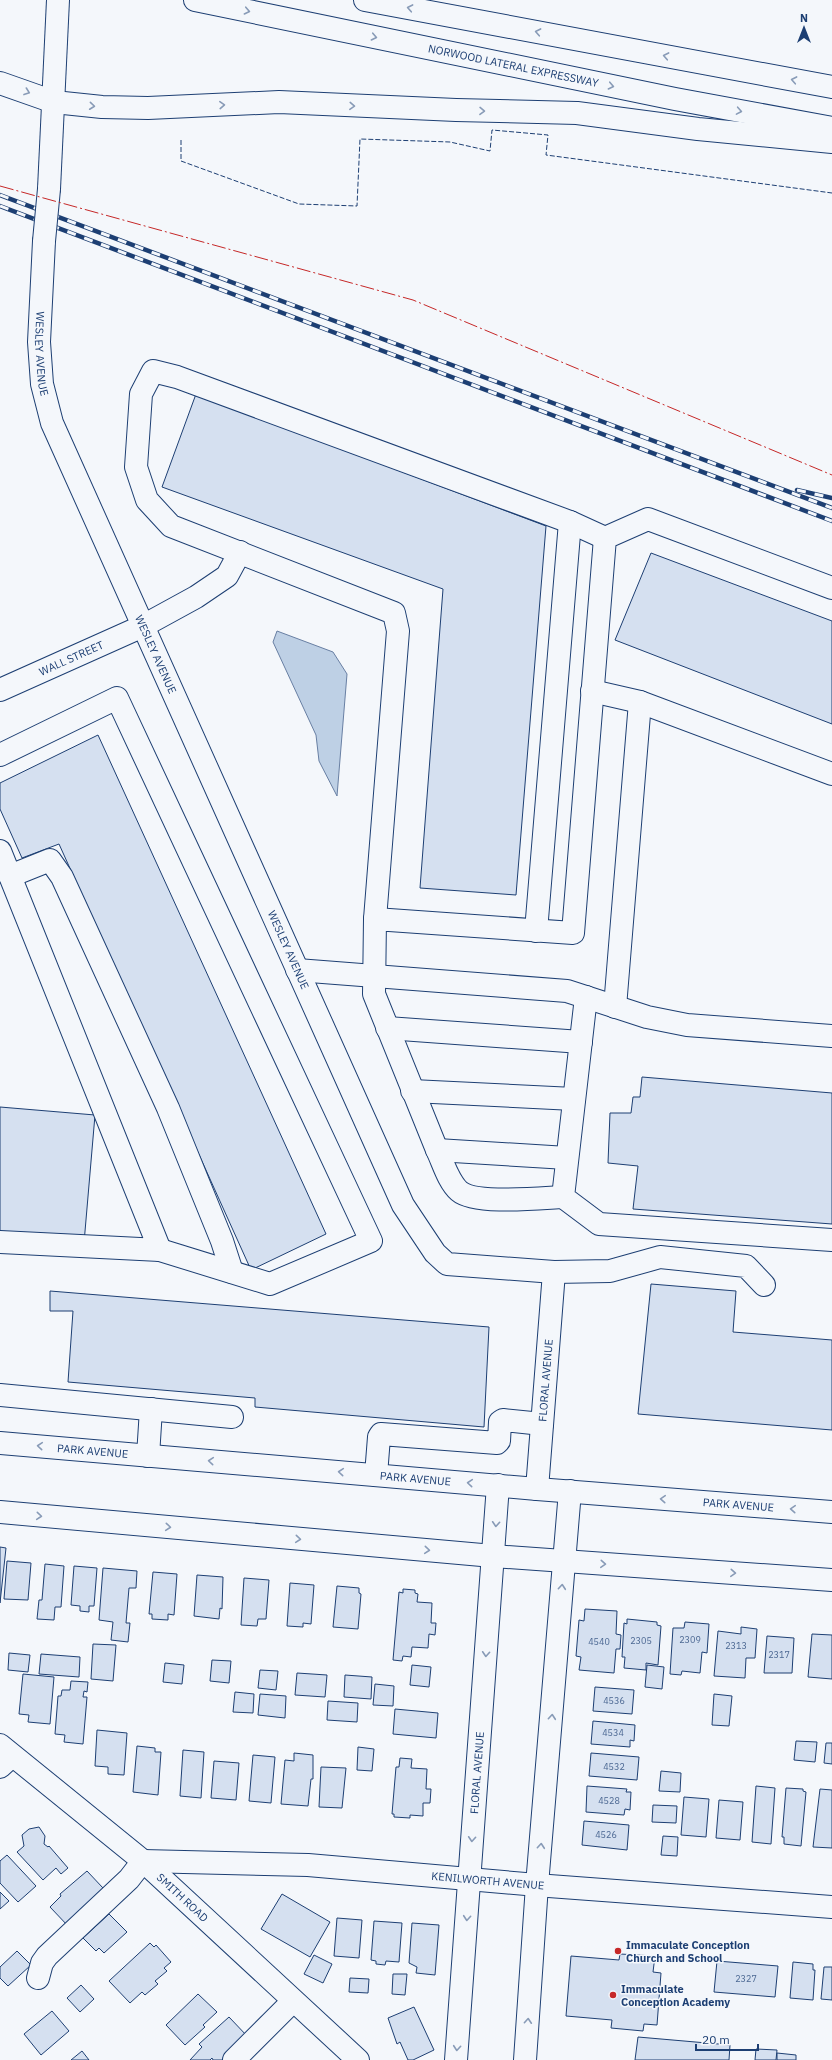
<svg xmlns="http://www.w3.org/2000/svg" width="832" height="2060" font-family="'IBM Plex Sans',sans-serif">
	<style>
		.water { fill: #bed0e5; stroke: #687fa3 }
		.building { fill: #d5e0f0; stroke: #1d3f73 }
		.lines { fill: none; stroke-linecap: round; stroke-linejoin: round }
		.minor-casing { stroke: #1d3f73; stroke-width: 24 }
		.major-casing { stroke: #1d3f73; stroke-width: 24 }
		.highway-casing { stroke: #1d3f73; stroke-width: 24 }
		.minor { stroke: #f4f7fb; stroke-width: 22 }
		.major { stroke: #f4f7fb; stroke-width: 22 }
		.highway { stroke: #f4f7fb; stroke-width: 22 }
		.rail-casing { stroke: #1d3f73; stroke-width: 4.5 }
		.rail { stroke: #f4f7fb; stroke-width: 3; stroke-dasharray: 9; stroke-linecap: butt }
		.minor-bridge-casing { stroke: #1d3f73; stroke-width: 24; stroke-linecap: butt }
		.minor-bridge { stroke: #f4f7fb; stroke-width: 22 }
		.fence { stroke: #1d3f73; stroke-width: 1; stroke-dasharray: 5 2; stroke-linecap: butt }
		.power { stroke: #c62828; stroke-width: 1; stroke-dasharray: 14 3 2 3; stroke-linecap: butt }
		.oneway { stroke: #889bb7 }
		.poi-dot { fill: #c62828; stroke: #f4f7fb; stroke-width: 1.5 }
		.labels { text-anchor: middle; stroke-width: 3; stroke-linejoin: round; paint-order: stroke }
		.number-label { font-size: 9px; fill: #4b6792 }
		.street-label { font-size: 11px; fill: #1d3f73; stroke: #f4f7fb }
		.poi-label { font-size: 11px; font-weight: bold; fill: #1d3f73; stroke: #f4f7fb; text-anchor: start }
	</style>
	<rect width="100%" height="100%" fill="#f4f7fb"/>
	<path class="water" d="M277 631 333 652 347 674 337 796 319 761 316 735 273 642Z"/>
	<g class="building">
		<path d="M196 394 546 526 516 895 420 888 443 589 162 487Z"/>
		<path d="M651 553 832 621V724L615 640Z"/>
		<path d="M98 735 326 1234 251 1270 59 844 22 858 0 809V783Z"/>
		<path d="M642 1077 832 1093V1224L633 1209 638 1166 608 1163 610 1113H631L633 1097H640Z"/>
		<path d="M0 1107 95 1115 84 1243 0 1237Z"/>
		<path d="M651 1284 736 1291 733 1332 832 1340V1430L638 1414Z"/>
		<path d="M50 1291 489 1327 484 1427 255 1407V1398L68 1382 73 1311H50Z"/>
		<path d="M0 1547 6 1548 0 1603Z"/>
		<path d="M7 1561 31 1563 28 1600 4 1599Z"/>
		<path d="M45 1564 64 1566 61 1607H55L54 1620 37 1619 39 1600H42Z"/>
		<path d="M74 1566 97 1568 94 1606H89V1612L80 1611V1606L71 1605Z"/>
		<path d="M103 1568 137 1571 136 1588H129L126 1623H130L128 1642 111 1640 113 1622 99 1620Z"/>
		<path d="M153 1572 177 1574 174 1615 168 1614V1620L152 1619V1614H149Z"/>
		<path d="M197 1575 223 1577 222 1609 220 1608 219 1619 194 1616Z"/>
		<path d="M244 1578 269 1580 266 1619H258L257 1626 241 1625Z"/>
		<path d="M290 1583 314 1585 311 1624 303 1623V1627L287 1626Z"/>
		<path d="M337 1586 359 1588V1593L361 1594 358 1629 333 1627Z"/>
		<path d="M403 1589 415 1590V1593L418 1594 417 1602 432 1603 431 1623H436L435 1635 429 1634 428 1648 412 1647 411 1657 403 1656 402 1661 393 1660 399 1592 403 1593Z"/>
		<path d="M585 1609 617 1611 616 1634 621 1635 620 1649H616L614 1673 579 1670 581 1657 576 1656 579 1620 584 1621Z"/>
		<path d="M627 1619 657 1622V1625L661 1626 658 1665 646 1663V1670L624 1668 625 1657H622L624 1623 627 1624Z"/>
		<path d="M685 1622 709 1624 707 1653 702 1652 700 1673 682 1671 681 1675 670 1674 673 1628H684Z"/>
		<path d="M741 1627 757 1629 755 1658H746L745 1678 714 1676 718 1631 741 1634Z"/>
		<path d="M812 1634 832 1635V1679L808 1677Z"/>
		<path d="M767 1636 794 1638 792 1673H764Z"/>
		<path d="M93 1644 116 1645 113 1681 91 1679Z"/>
		<path d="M9 1653 30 1655 28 1672 8 1670Z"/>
		<path d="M41 1654 80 1657 79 1677 39 1674Z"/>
		<path d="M212 1660 231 1661 229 1683 210 1681Z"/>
		<path d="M165 1663 184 1665 182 1684 163 1682Z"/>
		<path d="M412 1665 431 1667 429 1687 410 1685Z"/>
		<path d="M647 1665 664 1667 662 1689 645 1687Z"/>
		<path d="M260 1670 278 1671 276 1690 258 1688Z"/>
		<path d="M297 1673 327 1675 325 1697 295 1695Z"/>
		<path d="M23 1674 54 1677 50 1724 28 1722 29 1715 19 1714Z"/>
		<path d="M345 1675 372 1677 371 1699 344 1697Z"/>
		<path d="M71 1681 88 1682 87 1692 84 1691 83 1697H87L83 1744 64 1742 65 1735 55 1734 58 1696H61L62 1690H70Z"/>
		<path d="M375 1684 394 1686 393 1706 373 1705Z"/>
		<path d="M595 1687 634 1690 632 1714 593 1711Z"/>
		<path d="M235 1692 254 1694 253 1713 233 1712Z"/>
		<path d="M260 1694 286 1696 285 1718 258 1715Z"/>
		<path d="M714 1694 732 1696 729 1726 712 1725Z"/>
		<path d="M328 1701 358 1703 357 1722 327 1720Z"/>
		<path d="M395 1709 438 1713 436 1738 393 1734Z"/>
		<path d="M593 1721 635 1725 634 1741 630 1740V1747L591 1744Z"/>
		<path d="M97 1730 127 1733 124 1775 108 1774V1767L95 1766Z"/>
		<path d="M796 1741 817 1742 815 1762 794 1760Z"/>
		<path d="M826 1743H832V1764L824 1763Z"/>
		<path d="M137 1746 155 1748V1752H161L158 1795 133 1792Z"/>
		<path d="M358 1747 374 1749 372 1771 357 1770Z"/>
		<path d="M183 1750 204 1752 201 1798 180 1796Z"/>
		<path d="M294 1753 313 1755V1779H311L308 1806 281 1804 285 1760 294 1761Z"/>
		<path d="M591 1753 639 1757 637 1780 589 1776Z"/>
		<path d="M253 1755 275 1757 271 1803 249 1801Z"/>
		<path d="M400 1758 412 1759 411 1768 427 1769 426 1789H431L430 1803H423V1816L410 1815V1818L394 1817V1814H392L396 1767H399Z"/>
		<path d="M214 1761 239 1763 236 1800 211 1798Z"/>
		<path d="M321 1767 346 1768 342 1808 319 1807Z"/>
		<path d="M661 1771 681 1773 680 1792 659 1791Z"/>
		<path d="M587 1786 627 1789 626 1792H631L630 1810 625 1809 624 1815 586 1812Z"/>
		<path d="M756 1786 775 1788 771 1844 752 1842Z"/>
		<path d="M786 1788 803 1789V1791L806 1792 801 1846 784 1844V1837H782Z"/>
		<path d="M820 1789 832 1790V1848L813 1847Z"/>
		<path d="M684 1797 709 1799 706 1837 681 1835Z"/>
		<path d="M719 1800 743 1802 740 1840 716 1838Z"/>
		<path d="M653 1805 677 1806 676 1823 652 1822Z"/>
		<path d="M584 1821 629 1825 627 1850 582 1845Z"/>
		<path d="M39 1827 45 1836 44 1844 48 1847 49 1846 68 1868 61 1874 56 1868 43 1880 17 1852 24 1846 22 1835 29 1829Z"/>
		<path d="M663 1836 678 1837 677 1856 661 1855Z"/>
		<path d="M7 1855 36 1886 18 1902 0 1883V1861Z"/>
		<path d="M87 1871 103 1888 99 1892 103 1896 69 1927 50 1907 61 1896 60 1894Z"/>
		<path d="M0 1892 9 1901 0 1909Z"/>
		<path d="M282 1894 330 1922 310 1957 261 1929Z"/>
		<path d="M109 1914 127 1932 104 1953 99 1948 96 1951 83 1938Z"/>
		<path d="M337 1918 362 1920 359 1958 334 1956Z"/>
		<path d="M374 1921 402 1923 399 1962 386 1961 385 1965 376 1964V1961L371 1960Z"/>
		<path d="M412 1923 439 1925 435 1975 416 1973 417 1967 409 1963Z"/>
		<path d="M150 1943 154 1947 156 1945 171 1962 164 1968 167 1971 155 1981 158 1984 145 1995 142 1992 130 2003 109 1981Z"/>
		<path d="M17 1951 31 1965 8 1986 0 1978V1967Z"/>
		<path d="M620 1954 655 1956 653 1972 661 1973 657 2025 644 2024 643 2031 611 2028 612 2020 566 2016 571 1956 619 1960Z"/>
		<path d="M314 1955 332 1964 323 1983 304 1974Z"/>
		<path d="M717 1961 778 1966 775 1997 714 1992Z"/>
		<path d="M793 1962 813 1964V1970H815L813 2000 790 1998Z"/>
		<path d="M824 1967H832V2000L821 1999Z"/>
		<path d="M393 1974H407L405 1995 392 1994Z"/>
		<path d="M350 1978 369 1979 368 1993 349 1992Z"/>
		<path d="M81 1985 94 1999 80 2012 67 1998Z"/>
		<path d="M198 1994 217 2012 203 2025 205 2027 185 2045 166 2025Z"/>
		<path d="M414 2007 434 2050 413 2060H408L400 2042 397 2044 388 2018Z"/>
		<path d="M52 2011 69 2031 41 2055 24 2034Z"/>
		<path d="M229 2017 248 2037 223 2060H213L212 2058 210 2060H190L202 2047 199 2044Z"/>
		<path d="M638 2037 730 2045 729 2060H635Z"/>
		<path d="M756 2049 777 2050 776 2060H755Z"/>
		<path d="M82 2051 89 2060H71Z"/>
		<path d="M777 2053 796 2055V2060H777Z"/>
	</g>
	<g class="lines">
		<g class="minor-casing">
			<g id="minor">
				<path d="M49 189 58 0"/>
				<path id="s1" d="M44 241 39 342 42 384 52 423 403 1205 435 1253 447 1264 554 1272 610 1271 660 1257 746 1266 764 1285"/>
				<path id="s2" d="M0 690 143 626 196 597 227 576 240 552"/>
				<path d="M592 691 640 702 832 774"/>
				<path d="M0 755 117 698 371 1241 270 1284 160 1250"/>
				<path d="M0 851 160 1250 0 1242"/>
				<path d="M10 876 50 860 62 877 168 1108 222 1241 232 1272"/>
				<path d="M375 919 398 631 394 613 171 526 147 500 136 467 141 394 153 371 177 377 570 522 605 538"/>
				<path d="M536 931 570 522"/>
				<path d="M297 970 567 991 647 1017 687 1025 832 1036"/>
				<path d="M586 997 563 1197 599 1224 832 1240"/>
				<path d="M615 1007 640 702"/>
				<path d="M387 1028 581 1042"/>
				<path d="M412 1091 574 1099"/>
				<path d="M437 1150 567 1158"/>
				<path d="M563 1197C541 1198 475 1205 459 1191 448 1181 443 1162 437 1150L374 994 375 919 573 933 605 538 648 519 832 588"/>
				<path d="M0 1395 232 1417"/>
				<path id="s3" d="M0 1443 537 1489 832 1512"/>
				<path d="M148 1456 151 1409"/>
				<path d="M376 1475 379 1437 381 1434 497 1443 499 1441 500 1422 503 1420 542 1424"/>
				<path id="s4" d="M537 1489 554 1272"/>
				<path d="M0 1512 493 1556 832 1580"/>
				<path d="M0 1767 12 1756"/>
				<path id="s5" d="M38 1978 42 1963 47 1956 129 1879 143 1861 308 1865 549 1886 832 1907"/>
				<path d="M234 2060 293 2001"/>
				<path id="s6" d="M456 2060 498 1485"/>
				<path d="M525 2060 537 1885 570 1491"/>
			</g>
		</g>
		<g class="major-casing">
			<g id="major">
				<path id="s7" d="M0 1745 143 1861 358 2060"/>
			</g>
		</g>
		<g class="highway-casing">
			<g id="highway">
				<path id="s8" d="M195 0 675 99 832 128"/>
				<path d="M365 0 832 87"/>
				<path d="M0 83 54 102 102 107 148 108 279 102 456 110 577 113 698 129 832 142"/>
			</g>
		</g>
		<use href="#minor" class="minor"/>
		<use href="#major" class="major"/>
		<use href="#highway" class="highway"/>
		<g class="rail-casing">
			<g id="rail">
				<path d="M0 195 832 508"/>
				<path d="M0 206 832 521"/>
				<path d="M797 490 832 498"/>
			</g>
		</g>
		<use href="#rail" class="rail"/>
		<g class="minor-bridge-casing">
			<path id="minor-bridge" d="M44 241 49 189"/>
		</g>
		<use href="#minor-bridge" class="minor-bridge"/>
		<path class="fence" d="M181 140V161L299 204 357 206 360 139 450 142 490 151 492 130 548 135 546 155 832 193"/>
		<path class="power" d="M0 186 413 300 832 475"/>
	</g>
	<defs><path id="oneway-chevron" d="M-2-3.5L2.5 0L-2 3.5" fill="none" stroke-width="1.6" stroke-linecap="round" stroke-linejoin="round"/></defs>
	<g class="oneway">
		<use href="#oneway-chevron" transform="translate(410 8) rotate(-169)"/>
		<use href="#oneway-chevron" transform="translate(247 11) rotate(12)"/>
		<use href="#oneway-chevron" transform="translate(538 32) rotate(-169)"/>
		<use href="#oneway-chevron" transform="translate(374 37) rotate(12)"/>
		<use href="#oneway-chevron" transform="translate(666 56) rotate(-169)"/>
		<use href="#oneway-chevron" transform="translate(794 80) rotate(-169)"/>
		<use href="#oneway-chevron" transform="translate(611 86) rotate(12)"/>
		<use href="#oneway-chevron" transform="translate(27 92) rotate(20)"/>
		<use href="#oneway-chevron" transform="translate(222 105) rotate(-3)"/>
		<use href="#oneway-chevron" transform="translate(92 106) rotate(6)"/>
		<use href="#oneway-chevron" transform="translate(352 106) rotate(3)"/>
		<use href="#oneway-chevron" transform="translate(482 111) rotate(1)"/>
		<use href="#oneway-chevron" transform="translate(739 111) rotate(10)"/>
		<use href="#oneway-chevron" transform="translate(40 1446) rotate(-175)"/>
		<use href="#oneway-chevron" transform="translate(211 1461) rotate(-175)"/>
		<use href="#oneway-chevron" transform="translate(341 1472) rotate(-175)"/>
		<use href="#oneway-chevron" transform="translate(470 1483) rotate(-175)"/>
		<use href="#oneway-chevron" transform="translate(663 1499) rotate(-176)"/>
		<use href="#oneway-chevron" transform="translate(793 1509) rotate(-176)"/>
		<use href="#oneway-chevron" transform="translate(39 1516) rotate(5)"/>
		<use href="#oneway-chevron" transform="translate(496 1524) rotate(94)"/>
		<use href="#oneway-chevron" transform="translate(168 1527) rotate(5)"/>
		<use href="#oneway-chevron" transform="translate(298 1539) rotate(5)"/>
		<use href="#oneway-chevron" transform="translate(427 1550) rotate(5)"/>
		<use href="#oneway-chevron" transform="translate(603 1564) rotate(4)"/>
		<use href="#oneway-chevron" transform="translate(733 1573) rotate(4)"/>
		<use href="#oneway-chevron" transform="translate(562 1587) rotate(-85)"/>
		<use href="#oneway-chevron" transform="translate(486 1654) rotate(94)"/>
		<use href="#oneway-chevron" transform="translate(552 1717) rotate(-85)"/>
		<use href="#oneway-chevron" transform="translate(472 1839) rotate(94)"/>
		<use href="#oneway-chevron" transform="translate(541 1846) rotate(-85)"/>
		<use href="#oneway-chevron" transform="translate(467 1918) rotate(95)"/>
		<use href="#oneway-chevron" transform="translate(528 2021) rotate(-86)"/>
		<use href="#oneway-chevron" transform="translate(457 2048) rotate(95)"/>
	</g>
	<g class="poi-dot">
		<circle cx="618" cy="1951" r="4"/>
		<circle cx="613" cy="1995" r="4"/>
	</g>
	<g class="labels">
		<g class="number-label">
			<text x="690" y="1643">2309</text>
			<text x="641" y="1644">2305</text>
			<text x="599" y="1645">4540</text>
			<text x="736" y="1649">2313</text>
			<text x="779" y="1658">2317</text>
			<text x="614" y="1704">4536</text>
			<text x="613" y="1736">4534</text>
			<text x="614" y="1770">4532</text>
			<text x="609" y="1804">4528</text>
			<text x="606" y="1838">4526</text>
			<text x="746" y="1982">2327</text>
		</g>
		<g class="street-label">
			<text dy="4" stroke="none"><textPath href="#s8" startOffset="325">NORWOOD LATERAL EXPRESSWAY</textPath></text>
			<text dy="4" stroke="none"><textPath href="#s1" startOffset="113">WESLEY AVENUE</textPath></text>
			<text dy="4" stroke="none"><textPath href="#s1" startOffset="437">WESLEY AVENUE</textPath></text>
			<text dy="4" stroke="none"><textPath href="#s2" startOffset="78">WALL STREET</textPath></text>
			<text dy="4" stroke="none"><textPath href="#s1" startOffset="761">WESLEY AVENUE</textPath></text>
			<text dy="4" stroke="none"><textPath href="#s4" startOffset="109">FLORAL AVENUE</textPath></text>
			<text dy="4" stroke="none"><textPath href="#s3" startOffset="93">PARK AVENUE</textPath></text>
			<text dy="4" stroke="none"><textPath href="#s3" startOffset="417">PARK AVENUE</textPath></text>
			<text dy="4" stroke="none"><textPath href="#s3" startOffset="741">PARK AVENUE</textPath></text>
			<text dy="4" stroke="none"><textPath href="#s6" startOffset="288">FLORAL AVENUE</textPath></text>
			<text dy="4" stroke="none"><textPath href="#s5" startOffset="505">KENILWORTH AVENUE</textPath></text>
			<text dy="4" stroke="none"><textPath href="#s7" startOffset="238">SMITH ROAD</textPath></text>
		</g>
		<g class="poi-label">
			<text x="626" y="1949">Immaculate Conception<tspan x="626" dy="13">Church and School</tspan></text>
			<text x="621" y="1993">Immaculate<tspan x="621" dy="13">Conception Academy</tspan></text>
		</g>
	</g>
	<g transform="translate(804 28)" stroke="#f4f7fb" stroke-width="3" paint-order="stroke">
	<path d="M0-3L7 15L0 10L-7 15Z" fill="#1d3f73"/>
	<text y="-6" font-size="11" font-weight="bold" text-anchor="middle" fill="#1d3f73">N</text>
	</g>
	<path d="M696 2044v6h62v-6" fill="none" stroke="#1d3f73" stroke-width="2"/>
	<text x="702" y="2044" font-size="12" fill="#1d3f73" stroke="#f4f7fb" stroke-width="3" paint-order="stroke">20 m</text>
</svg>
